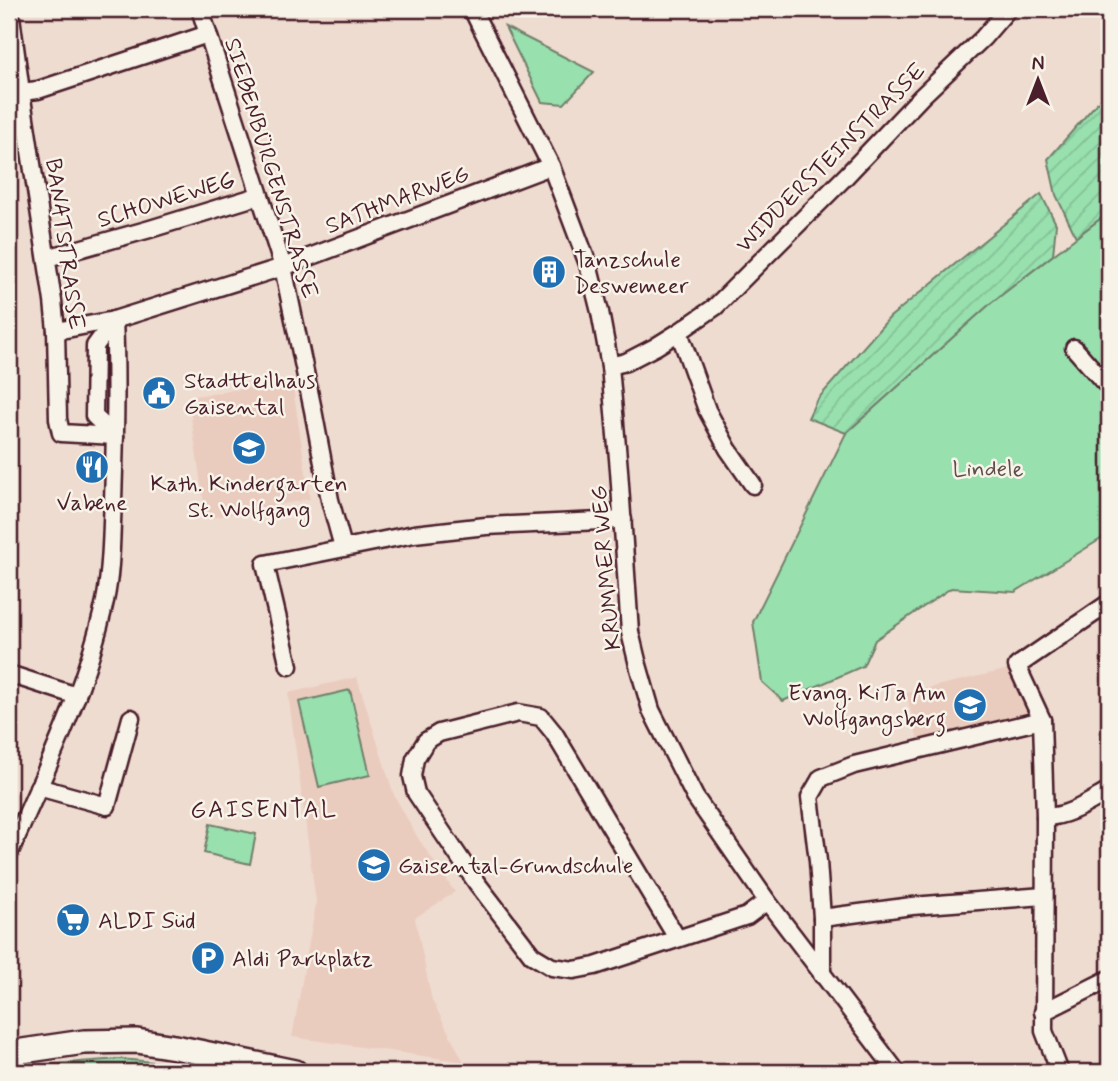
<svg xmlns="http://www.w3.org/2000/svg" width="1118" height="1081" font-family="Mynerve,sans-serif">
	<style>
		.built { fill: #eaccbf }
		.grass { fill: url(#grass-tufts); stroke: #71806c; stroke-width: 2 }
		.park { fill: #98e0ae; stroke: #71806c; stroke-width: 2 }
		.garden { fill: url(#garden-furrows); stroke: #71806c; stroke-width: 2 }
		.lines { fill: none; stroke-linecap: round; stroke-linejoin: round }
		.minor-casing { stroke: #4a1f2b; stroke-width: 21 }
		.secondary-casing { stroke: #4a1f2b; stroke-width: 28 }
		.minor { stroke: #f7f3e8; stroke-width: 16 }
		.secondary { stroke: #f7f3e8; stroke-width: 23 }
		.labels { text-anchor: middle; stroke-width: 5; stroke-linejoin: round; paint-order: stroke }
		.street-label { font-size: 23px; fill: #4a1f2b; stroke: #f7f3e8 }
		.poi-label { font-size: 23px; fill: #4a1f2b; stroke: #f7f3e8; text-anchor: start }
		.park-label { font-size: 23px; fill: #5e4f4c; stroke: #f7f3e8 }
		.neighbourhood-label { font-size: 24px; letter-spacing: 2px; fill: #4a1f2b; stroke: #f7f3e8 }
	</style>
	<defs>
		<pattern id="grass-tufts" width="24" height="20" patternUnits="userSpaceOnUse" patternTransform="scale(1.75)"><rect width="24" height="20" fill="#98e0ae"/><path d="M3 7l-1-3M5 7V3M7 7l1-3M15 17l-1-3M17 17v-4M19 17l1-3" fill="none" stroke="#84c096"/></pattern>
		<pattern id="garden-furrows" width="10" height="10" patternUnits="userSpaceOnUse" patternTransform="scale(1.75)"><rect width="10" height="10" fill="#98e0ae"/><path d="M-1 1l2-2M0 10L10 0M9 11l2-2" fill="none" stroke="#84c096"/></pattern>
	</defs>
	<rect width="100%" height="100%" fill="#efdcd0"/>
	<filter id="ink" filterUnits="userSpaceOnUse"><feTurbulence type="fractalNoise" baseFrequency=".0143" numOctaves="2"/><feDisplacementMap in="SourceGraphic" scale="14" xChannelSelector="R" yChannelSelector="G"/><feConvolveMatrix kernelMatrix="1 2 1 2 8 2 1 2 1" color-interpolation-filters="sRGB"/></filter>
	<g filter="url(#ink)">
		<g class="built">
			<path d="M292 381 310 499 206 519 188 397Z"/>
			<path d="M1013 668 1036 717 919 744 906 693Z"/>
			<path d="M357 677 394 795 418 838 455 892 415 918 432 1000 464 1062 292 1037 316 903 288 693Z"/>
		</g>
		<path class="grass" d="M120 1059 154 1062 211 1072H13C48 1063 83 1062 120 1059Z"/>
		<g class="park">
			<path d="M505 27 594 72 564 104 542 102Z"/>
			<path d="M1109 212V534L1015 592 951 588 875 640 863 666 783 701 762 682 753 622 846 433 991 303Z"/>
			<path d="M350 690 370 775 319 787 299 702Z"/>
			<path d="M210 824 256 834 250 864 204 853Z"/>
		</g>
		<g class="garden">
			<path d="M1109 89V212L1076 237 1056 195 1048 159Z"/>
			<path d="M1041 194 1056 224 1053 255 991 303 846 433 808 418 816 401 890 317Z"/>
		</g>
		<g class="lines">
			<g class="minor-casing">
				<g id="minor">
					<path d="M10 9 21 92 53 301 56 331 58 419 61 433 115 436"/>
					<path d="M200 9 283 267 313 410 330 500 343 547"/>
					<path d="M472 9 551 166 588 264 600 312 610 366 619 470 630 632 638 665 651 710 695 797 767 901 897 1072"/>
					<path d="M21 92 38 90 208 34"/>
					<path d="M47 258 150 229 258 196"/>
					<path d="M114 320 95 346 94 416 115 436"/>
					<path d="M56 331 114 320 283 267 551 166"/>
					<path d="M679 332 707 410 728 449 753 485"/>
					<path d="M1074 348 1104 382 1109 386"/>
					<path d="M610 366 626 362 655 347 679 332 715 307 846 176 922 96 983 38 1008 9"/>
					<path d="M289 666 265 564 414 534 486 526 623 520"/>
					<path d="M9 674 77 696"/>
					<path d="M38 787 107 806 131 718"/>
					<path d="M1045 817C1068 817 1089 802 1109 791"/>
					<path d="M9 854C45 772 86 689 105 601 112 568 111 534 113 501 115 440 117 380 114 320"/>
					<path d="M822 918 912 906 1044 896"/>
					<path d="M677 938 554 733 541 717 518 713 439 733 426 741 415 759 412 776 416 793 476 882 532 955 552 967 574 970 595 966 747 916 767 901"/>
					<path d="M822 975V918L818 861 810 797 821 778 854 765 1042 720"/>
					<path d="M1043 1012 1109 979"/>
					<path d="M1060 1072 1044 1031 1045 817 1042 720 1017 666 1109 603"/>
				</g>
			</g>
			<g class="secondary-casing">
				<path id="secondary" d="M9 1053 84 1042 137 1041 175 1047 295 1072"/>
			</g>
			<use href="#minor" class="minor"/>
			<use href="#secondary" class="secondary"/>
		</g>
	</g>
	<defs>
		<g id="building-disc" transform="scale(1.75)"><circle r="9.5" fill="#1f6fb2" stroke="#f7f3e8"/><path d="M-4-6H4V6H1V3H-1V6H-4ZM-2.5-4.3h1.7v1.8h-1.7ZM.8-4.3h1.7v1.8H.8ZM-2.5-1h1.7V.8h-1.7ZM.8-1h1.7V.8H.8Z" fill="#fff"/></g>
		<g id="civic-disc" transform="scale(1.75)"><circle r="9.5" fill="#1f6fb2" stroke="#f7f3e8"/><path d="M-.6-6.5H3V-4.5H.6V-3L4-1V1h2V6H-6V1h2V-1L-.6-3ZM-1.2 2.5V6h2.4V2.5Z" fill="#fff"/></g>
		<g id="school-disc" transform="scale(1.75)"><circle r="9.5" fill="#1f6fb2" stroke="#f7f3e8"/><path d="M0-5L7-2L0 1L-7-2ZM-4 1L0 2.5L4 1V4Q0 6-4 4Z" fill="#fff"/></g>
		<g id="restaurant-disc" transform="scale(1.75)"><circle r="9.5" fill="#1f6fb2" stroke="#f7f3e8"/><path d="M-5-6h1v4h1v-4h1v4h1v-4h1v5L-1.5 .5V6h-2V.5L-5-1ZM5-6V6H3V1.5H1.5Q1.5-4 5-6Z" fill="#fff"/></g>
		<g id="supermarket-disc" transform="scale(1.75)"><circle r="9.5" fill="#1f6fb2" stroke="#f7f3e8"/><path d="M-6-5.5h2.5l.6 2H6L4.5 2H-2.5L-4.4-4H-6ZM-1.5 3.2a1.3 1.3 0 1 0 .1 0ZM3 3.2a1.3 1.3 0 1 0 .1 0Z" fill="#fff"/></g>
		<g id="parking-disc" transform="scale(1.75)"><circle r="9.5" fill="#1f6fb2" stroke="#f7f3e8"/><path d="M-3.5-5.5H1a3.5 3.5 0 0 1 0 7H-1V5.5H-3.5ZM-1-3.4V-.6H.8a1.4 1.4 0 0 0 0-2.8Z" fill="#fff"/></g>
	</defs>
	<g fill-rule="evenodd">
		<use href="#building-disc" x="549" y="272"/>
		<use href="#civic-disc" x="159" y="393"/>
		<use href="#school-disc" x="249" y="448"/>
		<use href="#restaurant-disc" x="92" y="467"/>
		<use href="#school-disc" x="970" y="705"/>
		<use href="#school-disc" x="374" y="865"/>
		<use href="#supermarket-disc" x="73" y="920"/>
		<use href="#parking-disc" x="208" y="958"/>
	</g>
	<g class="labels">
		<g class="street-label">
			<text transform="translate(830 157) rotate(-45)" y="8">WIDDERSTEINSTRASSE</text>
			<text transform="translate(272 168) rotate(73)" y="8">SIEBENBÜRGENSTRASSE</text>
			<text transform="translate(166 199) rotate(-17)" y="8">SCHOWEWEG</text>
			<text transform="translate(397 199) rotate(-21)" y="8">SATHMARWEG</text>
			<text transform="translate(66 244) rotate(82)" y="8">BANATSTRASSE</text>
			<text transform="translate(605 568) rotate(-95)" y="8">KRUMMER WEG</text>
		</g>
		<g class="poi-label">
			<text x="574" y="267">Tanzschule<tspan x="574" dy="26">Deswemeer</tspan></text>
			<text x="184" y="388">Stadtteilhaus<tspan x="184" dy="26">Gaisental</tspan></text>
			<text x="249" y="491" text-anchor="middle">Kath. Kindergarten<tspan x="249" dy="26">St. Wolfgang</tspan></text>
			<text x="92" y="510" text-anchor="middle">Vabene</text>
			<text x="946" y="700" text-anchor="end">Evang. KiTa Am<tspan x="946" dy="26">Wolfgangsberg</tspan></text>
			<text x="398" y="873">Gaisental-Grundschule</text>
			<text x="98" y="928">ALDI Süd</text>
			<text x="232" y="966">Aldi Parkplatz</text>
		</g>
		<g class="park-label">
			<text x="988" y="476">Lindele</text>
		</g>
		<g class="neighbourhood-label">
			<text x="264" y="817">GAISENTAL</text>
		</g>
	</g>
	<rect width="1118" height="1081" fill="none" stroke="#f7f3e8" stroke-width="35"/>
	<rect x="18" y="18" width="1083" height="1046" fill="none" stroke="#4a1f2b" stroke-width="2.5" filter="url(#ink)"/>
	<g transform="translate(1038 80)" stroke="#f7f3e8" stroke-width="5" paint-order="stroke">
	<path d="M0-5L12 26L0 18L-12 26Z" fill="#4a1f2b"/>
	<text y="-10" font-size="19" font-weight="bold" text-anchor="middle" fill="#4a1f2b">N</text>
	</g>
</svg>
